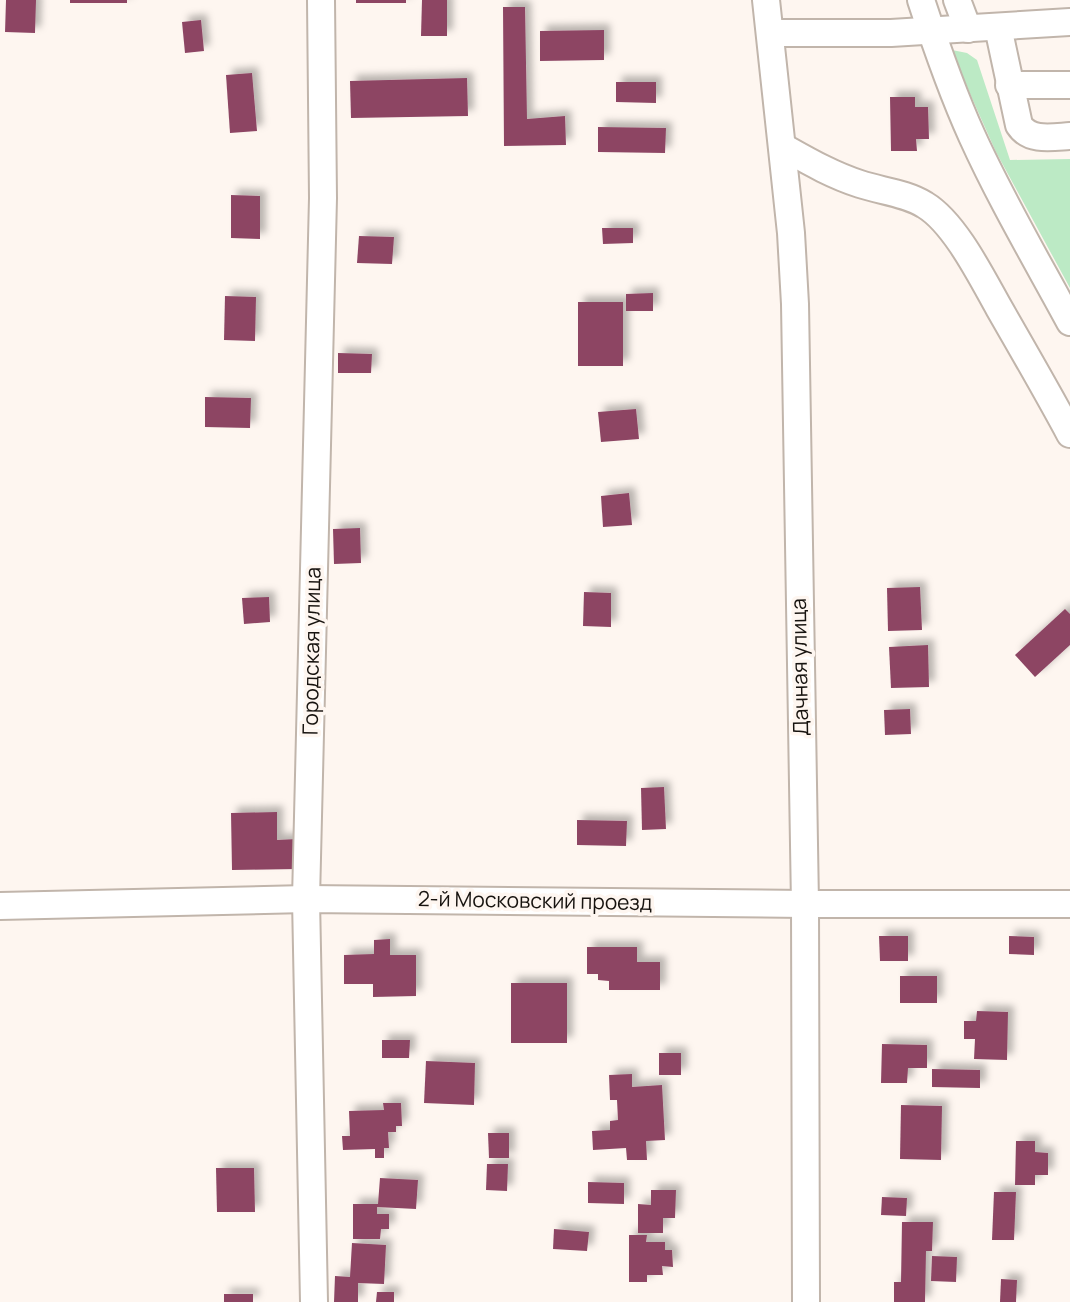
<svg xmlns="http://www.w3.org/2000/svg" width="1070" height="1302" font-family="Manrope,sans-serif">
	<style>
		.green { fill: #bceac5 }
		.building { fill: #8d4564; filter: url(#shadow) }
		.lines { fill: none; stroke-linecap: round; stroke-linejoin: round }
		.minor-casing { stroke: #c1b5ab; stroke-width: 30 }
		.minor { stroke: #fff; stroke-width: 26 }
		.labels { text-anchor: middle; stroke-width: 7; stroke-linejoin: round; paint-order: stroke }
		.street-label { font-size: 21px; fill: #17130f; stroke: #fef6f0 }
	</style>
	<defs>
		<filter id="shadow"><feDropShadow dx="6" dy="-6" stdDeviation="3.5" flood-color="#0004"/></filter>
	</defs>
	<rect width="100%" height="100%" fill="#fef6f0"/>
	<path class="green" d="M952 50 967 53 977 60 1010 160 1070 159V288L996 152 971 96Z"/>
	<g class="building">
		<path d="M6 0H36L35 33 5 32Z"/>
		<rect x="70" y="0" width="57" height="3"/>
		<rect x="356" y="0" width="50" height="3"/>
		<path d="M422 0H447V36H421Z"/>
		<path d="M503 7H525L527 119 565 116 566 145 504 146Z"/>
		<path d="M201 20 204 51 185 53 182 22Z"/>
		<path d="M604 30V60L540 61V31Z"/>
		<path d="M252 73 257 131 230 133 226 75Z"/>
		<path d="M467 78 468 116 351 118 350 81Z"/>
		<path d="M616 82H656V103L616 102Z"/>
		<path d="M890 97H915V107H928L929 139H916L917 151H891Z"/>
		<path d="M598 127 666 128 665 153 598 152Z"/>
		<path d="M231 195 260 196V239L231 238Z"/>
		<path d="M602 228H633V243L603 244Z"/>
		<path d="M359 236 394 237 392 264 357 263Z"/>
		<path d="M653 293V311H626V294Z"/>
		<path d="M225 296 256 297 255 341 224 340Z"/>
		<rect x="578" y="302" width="45" height="64"/>
		<path d="M338 353 372 354 371 373H338Z"/>
		<path d="M205 397 251 398 250 428 205 427Z"/>
		<path d="M636 409 639 439 601 442 598 412Z"/>
		<path d="M629 493 632 525 603 527 601 496Z"/>
		<path d="M360 528 361 563 334 564 333 529Z"/>
		<path d="M920 587 922 630 888 631 887 588Z"/>
		<path d="M584 592 611 593V627L583 626Z"/>
		<path d="M269 597 270 622 244 624 242 598Z"/>
		<path d="M1065 609 1070 614V645L1035 677 1015 655Z"/>
		<path d="M928 645 929 687 891 688 889 647Z"/>
		<path d="M910 709 911 734 885 735 884 710Z"/>
		<path d="M664 787 666 829 642 830 641 788Z"/>
		<path d="M277 812V840L297 839 298 869 232 870 231 813Z"/>
		<path d="M577 820 627 821 626 846 577 845Z"/>
		<path d="M879 936H908V961H880Z"/>
		<path d="M1009 936 1034 937V955L1009 954Z"/>
		<path d="M390 939V955H416V996L373 997V984H344V955L374 954V940Z"/>
		<path d="M587 947H637V962H660V990H609V981L598 980V974H587Z"/>
		<rect x="900" y="976" width="37" height="27"/>
		<rect x="511" y="983" width="56" height="60"/>
		<path d="M977 1011 1008 1012 1007 1060 974 1059 975 1039H964V1021H976Z"/>
		<path d="M382 1040H410L409 1058H382Z"/>
		<path d="M882 1044 927 1045V1068H908L907 1083H881Z"/>
		<rect x="659" y="1053" width="22" height="22"/>
		<path d="M426 1061 475 1063 474 1105 424 1103Z"/>
		<path d="M932 1069 980 1070V1088L932 1087Z"/>
		<path d="M632 1074V1087L662 1085 665 1140 646 1141 647 1160H627L626 1148 593 1150 592 1131 610 1130V1121L618 1120 617 1100H610L609 1075Z"/>
		<path d="M383 1103H401L402 1126H396V1132H388L389 1148H384V1158H375V1149L343 1150 342 1136H350L349 1111 384 1110Z"/>
		<path d="M901 1105 942 1106 941 1160 900 1159Z"/>
		<path d="M488 1133H509V1158H489Z"/>
		<path d="M1016 1141H1035V1152L1048 1153V1175H1035V1185H1015Z"/>
		<path d="M487 1164H508L507 1191 486 1190Z"/>
		<path d="M216 1168H254L255 1212H217Z"/>
		<path d="M380 1178 418 1180 416 1209 377 1207V1214H389V1229H381L380 1239H353V1204H378Z"/>
		<path d="M588 1182 624 1183V1204L588 1203Z"/>
		<path d="M651 1190H676L675 1218H663V1233H638V1204L651 1205Z"/>
		<path d="M994 1192H1016L1014 1240H992Z"/>
		<path d="M882 1197 907 1198 906 1216 881 1215Z"/>
		<path d="M902 1222H933L932 1251H926L925 1302H894V1282H901Z"/>
		<path d="M554 1229 589 1232 587 1251 553 1249Z"/>
		<path d="M629 1235H647L646 1242H665V1250H672L673 1267 662 1266 663 1275H647V1282H629Z"/>
		<path d="M352 1243 386 1245 384 1284 358 1283V1302H334L335 1276 350 1277Z"/>
		<path d="M932 1256 957 1257 956 1282 931 1281Z"/>
		<path d="M1001 1279 1017 1280 1016 1302H1000Z"/>
		<path d="M377 1292H394V1302H376Z"/>
		<rect x="224" y="1294" width="29" height="8"/>
	</g>
	<g class="lines">
		<g class="minor-casing">
			<g id="minor">
				<path d="M766 0 791 233 795 304 805 904 806 1302"/>
				<path d="M921 0C936 46 952 92 972 136 1001 200 1037 261 1070 322"/>
				<path d="M957 0 968 29"/>
				<path d="M998 27 1019 125C1030 142 1053 137 1070 136"/>
				<path d="M770 33H891L1070 22"/>
				<path d="M1009 85H1070"/>
				<path d="M783 147C808 161 832 175 860 184 881 191 906 193 925 205 955 223 982 278 999 308 1023 350 1047 391 1070 434"/>
				<path d="M0 906 306 899 805 904H1070"/>
				<path d="M314 1302 306 899 323 198 321 0"/>
			</g>
		</g>
		<use href="#minor" class="minor"/>
	</g>
	<g class="labels">
		<g class="street-label">
			<text transform="translate(312 651) rotate(-89)" y="7">Городская улица</text>
			<text transform="translate(800 667) rotate(-91)" y="7">Дачная улица</text>
			<text transform="translate(535 901) rotate(1)" y="7">2-й Московский проезд</text>
		</g>
	</g>
</svg>
